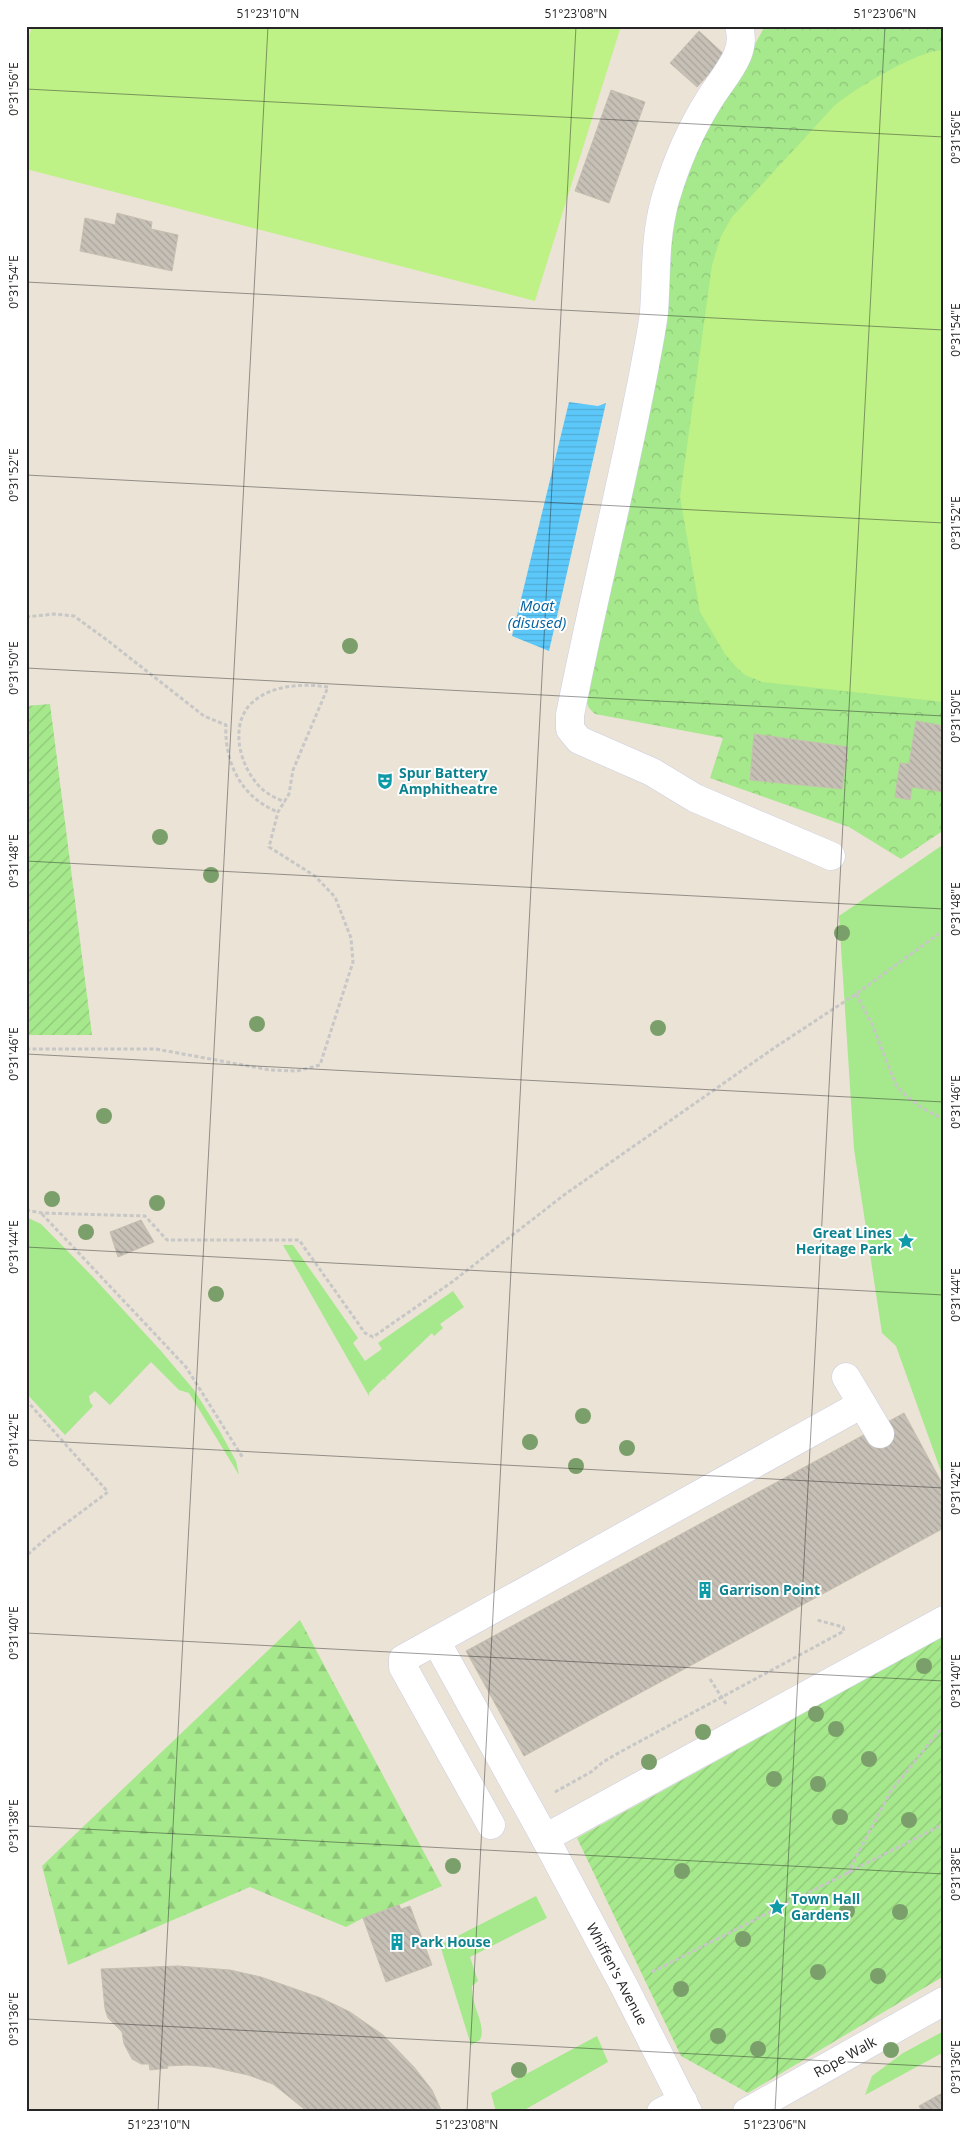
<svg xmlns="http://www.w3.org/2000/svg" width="970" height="2138" font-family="'Open Sans',sans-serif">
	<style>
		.grass { fill: #a6e88c }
		.forest { fill: url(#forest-firs) }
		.park { fill: url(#park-crowns) }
		.garden { fill: url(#garden-furrows) }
		.pitch { fill: #bef186 }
		.water { fill: url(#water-rules) }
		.building { fill: url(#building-back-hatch); stroke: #c6bfb0 }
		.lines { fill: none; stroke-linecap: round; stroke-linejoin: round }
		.minor-casing { stroke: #cbcee2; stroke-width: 29 }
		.path { stroke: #c7c7c7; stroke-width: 3; stroke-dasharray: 4 2.5; stroke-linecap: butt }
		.minor { stroke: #fff; stroke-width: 28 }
		.tree { fill: #7b9f6a }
		.ticks { fill: none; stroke: #262626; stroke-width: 1; stroke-opacity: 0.45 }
		.labels { text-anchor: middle; stroke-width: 4; stroke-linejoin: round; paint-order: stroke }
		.culture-label { font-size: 14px; font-weight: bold; fill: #0d838f; stroke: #fff; text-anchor: start }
		.street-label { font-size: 14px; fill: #262626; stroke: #fff }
		.water-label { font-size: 15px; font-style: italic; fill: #0161a0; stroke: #fff }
		.neatline { fill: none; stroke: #262626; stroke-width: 2 }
		.ticks-label { font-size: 12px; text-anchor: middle; fill: #262626 }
	</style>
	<defs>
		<pattern id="forest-firs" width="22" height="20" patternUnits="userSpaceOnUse" patternTransform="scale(1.25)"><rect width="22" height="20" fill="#a6e88c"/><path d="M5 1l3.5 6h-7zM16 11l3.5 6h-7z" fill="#8fc779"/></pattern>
		<pattern id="park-crowns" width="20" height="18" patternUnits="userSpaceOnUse" patternTransform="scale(1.25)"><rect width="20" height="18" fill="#a6e88c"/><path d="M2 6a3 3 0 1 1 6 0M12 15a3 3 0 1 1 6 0" fill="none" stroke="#8fc779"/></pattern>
		<pattern id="garden-furrows" width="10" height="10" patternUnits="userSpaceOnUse" patternTransform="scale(1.25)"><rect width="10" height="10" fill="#a6e88c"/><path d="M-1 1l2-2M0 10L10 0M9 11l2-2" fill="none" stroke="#8fc779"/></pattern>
		<pattern id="water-rules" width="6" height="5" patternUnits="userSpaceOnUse" patternTransform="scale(1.25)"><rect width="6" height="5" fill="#5cc8fa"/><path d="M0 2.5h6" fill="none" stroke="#50acd6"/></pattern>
		<pattern id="building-back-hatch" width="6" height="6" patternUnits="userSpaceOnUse" patternTransform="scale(1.25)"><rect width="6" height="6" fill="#c6c0b6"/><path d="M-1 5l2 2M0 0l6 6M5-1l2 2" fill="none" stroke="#aaa59c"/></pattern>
	</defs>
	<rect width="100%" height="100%" fill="#ebe3d6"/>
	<g class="grass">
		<path d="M944 844V1480L896 1346 882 1333 854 1149 839 916Z"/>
		<path d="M26 1217 41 1224 92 1276 161 1351 194 1390 219 1430 236 1461 239 1475 189 1393 179 1390 151 1362 110 1405 95 1391 89 1396 90 1402 93 1406 65 1435 26 1393Z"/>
		<path d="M283 1245H293L358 1338 353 1343 365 1361 382 1349 378 1343 453 1291 464 1307 440 1324 443 1328 434 1336 432 1333 385 1378 386 1380 383 1379 369 1393V1396Z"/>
		<path d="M536 1896 547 1918 470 1957 478 1981 472 1986C471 2007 487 2025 480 2040L471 2045 440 1945Z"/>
		<path d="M944 2031V2052L865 2095 872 2076 903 2053Z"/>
		<path d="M597 2036 608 2062 521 2112H496L491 2093Z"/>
	</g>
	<path class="forest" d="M300 1620 442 1886 399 1905 363 1918 346 1927 250 1887 68 1965 42 1866Z"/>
	<path class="park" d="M765 26H944V830L901 859 849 827 710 778 723 738 595 714 589 708 586 701 670 225 692 158Z"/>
	<g class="garden">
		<path d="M50 704 92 1035H26V706Z"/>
		<path d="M944 1636V1976L748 2093 681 2056 577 1838Z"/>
	</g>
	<g class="pitch">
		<path d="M32 26H621L535 301 26 169V47Z"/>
		<path d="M944 50V702L762 682 745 675 737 668 725 654 700 612 680 497 712 265 721 236 732 217 834 106C854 89 918 50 944 50Z"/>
	</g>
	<path class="water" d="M569 402 598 406 606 403 549 651 512 636Z"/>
	<g class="building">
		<path d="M699 31 726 56 697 87 670 63Z"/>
		<path d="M611 90 645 102 609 203 575 191Z"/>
		<path d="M117 213 152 222 151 229 178 235 172 271 80 251 85 218 115 225Z"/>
		<path d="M916 721 944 726V792L912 787 910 800 895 797 900 763 909 764Z"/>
		<path d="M754 734 848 747 842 789 750 780Z"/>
		<path d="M141 1220 154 1242 118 1257 110 1232Z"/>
		<path d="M904 1413 944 1487V1528L524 1756 466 1651Z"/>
		<path d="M399 1905 401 1909 410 1906 432 1965 386 1982 363 1918Z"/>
		<path d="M178 1966 230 1970 261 1977 321 1998 350 2012 383 2035 414 2067 432 2090 442 2112H308L273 2084 248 2075 212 2067 187 2065 167 2066 168 2068 150 2070 149 2064H141L132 2059 124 2044 122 2032 108 2018 105 2009 101 1969Z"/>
		<path d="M944 2092V2112H922L919 2106Z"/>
	</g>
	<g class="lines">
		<g class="minor-casing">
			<g id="minor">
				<path d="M739 26C742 36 741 47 737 56 730 72 718 85 709 100 690 130 675 166 665 200 654 241 657 272 654 312 652 330 648 348 645 365 623 482 593 598 570 715V729L579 740 652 772 695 798 831 856"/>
				<path d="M846 1377 880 1434"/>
				<path d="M436 1641 545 1838 624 1986 688 2112"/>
				<path d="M491 1825 403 1667V1659L862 1404"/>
				<path d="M545 1838 944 1620"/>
				<path d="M661 2112 683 2101"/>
				<path d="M747 2112 944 2001"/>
			</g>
		</g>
		<g class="path">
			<path d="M26 617 54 614 74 616 107 640 204 716 226 725C224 763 242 798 278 812"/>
			<path d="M856 994 872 1024 896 1085C909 1101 926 1111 944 1119"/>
			<path d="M26 1049H156L270 1070 297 1071 320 1065 353 962 351 938 335 897 315 876 269 847 278 812 289 794 293 770 328 687C302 683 266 685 248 707 230 730 241 767 259 786 266 794 276 798 285 802"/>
			<path d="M26 1210 42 1213 145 1216 167 1240H299L365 1333 373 1337 452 1282 564 1195 774 1048 856 994 944 930"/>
			<path d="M42 1214 186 1367 243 1458"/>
			<path d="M26 1400 108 1492 49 1536 26 1556"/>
			<path d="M710 1679 726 1704"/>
			<path d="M555 1792 591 1772 603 1762 622 1751 844 1631 843 1627 817 1620"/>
			<path d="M847 1874 891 1791 944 1725"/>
			<path d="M652 1972 944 1824"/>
		</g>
		<use href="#minor" class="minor"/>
	</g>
	<g class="tree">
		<circle cx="350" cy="646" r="8"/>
		<circle cx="160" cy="837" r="8"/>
		<circle cx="211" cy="875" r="8"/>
		<circle cx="842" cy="933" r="8"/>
		<circle cx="257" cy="1024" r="8"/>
		<circle cx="658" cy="1028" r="8"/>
		<circle cx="104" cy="1116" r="8"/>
		<circle cx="52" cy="1199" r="8"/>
		<circle cx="157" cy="1203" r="8"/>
		<circle cx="86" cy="1232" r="8"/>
		<circle cx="216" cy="1294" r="8"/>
		<circle cx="583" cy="1416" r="8"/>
		<circle cx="530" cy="1442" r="8"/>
		<circle cx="627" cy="1448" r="8"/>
		<circle cx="576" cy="1466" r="8"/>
		<circle cx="924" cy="1666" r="8"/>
		<circle cx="816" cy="1714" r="8"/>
		<circle cx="836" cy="1729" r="8"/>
		<circle cx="703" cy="1732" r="8"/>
		<circle cx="869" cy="1759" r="8"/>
		<circle cx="649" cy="1762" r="8"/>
		<circle cx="774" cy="1779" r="8"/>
		<circle cx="818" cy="1784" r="8"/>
		<circle cx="840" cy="1817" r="8"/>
		<circle cx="909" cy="1820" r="8"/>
		<circle cx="453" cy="1866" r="8"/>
		<circle cx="682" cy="1871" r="8"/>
		<circle cx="847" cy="1911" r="8"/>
		<circle cx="900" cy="1912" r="8"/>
		<circle cx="743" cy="1939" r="8"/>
		<circle cx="818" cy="1972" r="8"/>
		<circle cx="878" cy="1976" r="8"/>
		<circle cx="681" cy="1989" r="8"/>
		<circle cx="718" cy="2036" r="8"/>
		<circle cx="758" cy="2049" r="8"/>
		<circle cx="891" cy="2050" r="8"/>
		<circle cx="519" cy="2070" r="8"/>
	</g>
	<path class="ticks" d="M26 89 944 137M26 282 944 330M26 475 944 523M26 668 944 716M26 861 944 909M26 1054 944 1102M26 1247 944 1295M26 1440 944 1488M26 1633 944 1681M26 1826 944 1874M26 2019 944 2067M158 2112 268 26M467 2112 576 26M775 2112 885 26"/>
	<defs>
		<g id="theatre-bare" transform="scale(1.35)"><path d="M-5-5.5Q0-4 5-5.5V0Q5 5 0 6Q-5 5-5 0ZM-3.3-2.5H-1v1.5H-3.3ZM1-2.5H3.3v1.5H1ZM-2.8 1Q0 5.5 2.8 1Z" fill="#0f9aa8" stroke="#fff" stroke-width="2.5" paint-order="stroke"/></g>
		<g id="sight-bare" transform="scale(1.35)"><path d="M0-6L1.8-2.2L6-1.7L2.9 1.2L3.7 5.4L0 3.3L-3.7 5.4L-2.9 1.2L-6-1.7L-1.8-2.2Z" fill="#0f9aa8" stroke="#fff" stroke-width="2.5" paint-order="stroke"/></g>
		<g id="building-bare" transform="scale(1.35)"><path d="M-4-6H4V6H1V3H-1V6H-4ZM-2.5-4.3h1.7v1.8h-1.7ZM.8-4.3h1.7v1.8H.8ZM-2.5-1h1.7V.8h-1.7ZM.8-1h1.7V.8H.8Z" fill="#0f9aa8" stroke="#fff" stroke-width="2.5" paint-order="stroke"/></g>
	</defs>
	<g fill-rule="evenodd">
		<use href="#theatre-bare" x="385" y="781"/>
		<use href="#sight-bare" x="906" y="1241"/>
		<use href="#building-bare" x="705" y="1590"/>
		<use href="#sight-bare" x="777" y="1907"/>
		<use href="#building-bare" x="397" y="1942"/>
	</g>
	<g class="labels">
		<g class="culture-label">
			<text x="399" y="778">Spur Battery<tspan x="399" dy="16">Amphitheatre</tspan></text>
			<text x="892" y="1238" text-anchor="end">Great Lines<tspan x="892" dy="16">Heritage Park</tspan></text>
			<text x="719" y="1595">Garrison Point</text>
			<text x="791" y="1904">Town Hall<tspan x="791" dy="16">Gardens</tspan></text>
			<text x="411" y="1947">Park House</text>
		</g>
		<g class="street-label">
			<text transform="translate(617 1974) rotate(62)" y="5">Whiffen's Avenue</text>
			<text transform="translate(845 2057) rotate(-29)" y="5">Rope Walk</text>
		</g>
		<g class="water-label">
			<text x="537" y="611">Moat<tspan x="537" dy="17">(disused)</tspan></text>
		</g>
	</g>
	<rect width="970" height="2138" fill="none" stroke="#ffffff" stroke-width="55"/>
	<rect x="28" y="28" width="914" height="2082" class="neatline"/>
	<g class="ticks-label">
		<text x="268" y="18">51°23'10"N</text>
		<text x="576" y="18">51°23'08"N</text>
		<text x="885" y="18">51°23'06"N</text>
		<text transform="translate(14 89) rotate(-90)" y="4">0°31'56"E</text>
		<text transform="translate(956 137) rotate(-90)" y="4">0°31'56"E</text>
		<text transform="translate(14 282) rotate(-90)" y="4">0°31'54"E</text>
		<text transform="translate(956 330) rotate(-90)" y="4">0°31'54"E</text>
		<text transform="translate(14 475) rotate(-90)" y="4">0°31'52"E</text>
		<text transform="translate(956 523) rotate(-90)" y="4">0°31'52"E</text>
		<text transform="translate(14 668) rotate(-90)" y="4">0°31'50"E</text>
		<text transform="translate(956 716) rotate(-90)" y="4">0°31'50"E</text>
		<text transform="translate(14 861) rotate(-90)" y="4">0°31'48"E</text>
		<text transform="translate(956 909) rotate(-90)" y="4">0°31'48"E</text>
		<text transform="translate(14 1054) rotate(-90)" y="4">0°31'46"E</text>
		<text transform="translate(956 1102) rotate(-90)" y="4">0°31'46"E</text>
		<text transform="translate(14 1247) rotate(-90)" y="4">0°31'44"E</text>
		<text transform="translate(956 1295) rotate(-90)" y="4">0°31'44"E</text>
		<text transform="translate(14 1440) rotate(-90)" y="4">0°31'42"E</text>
		<text transform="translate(956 1488) rotate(-90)" y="4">0°31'42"E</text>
		<text transform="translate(14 1633) rotate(-90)" y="4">0°31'40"E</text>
		<text transform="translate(956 1681) rotate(-90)" y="4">0°31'40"E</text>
		<text transform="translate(14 1826) rotate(-90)" y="4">0°31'38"E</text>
		<text transform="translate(956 1874) rotate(-90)" y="4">0°31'38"E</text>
		<text transform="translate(14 2019) rotate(-90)" y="4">0°31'36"E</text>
		<text transform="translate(956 2067) rotate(-90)" y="4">0°31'36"E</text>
		<text x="159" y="2129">51°23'10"N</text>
		<text x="467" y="2129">51°23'08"N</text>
		<text x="775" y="2129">51°23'06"N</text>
	</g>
</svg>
